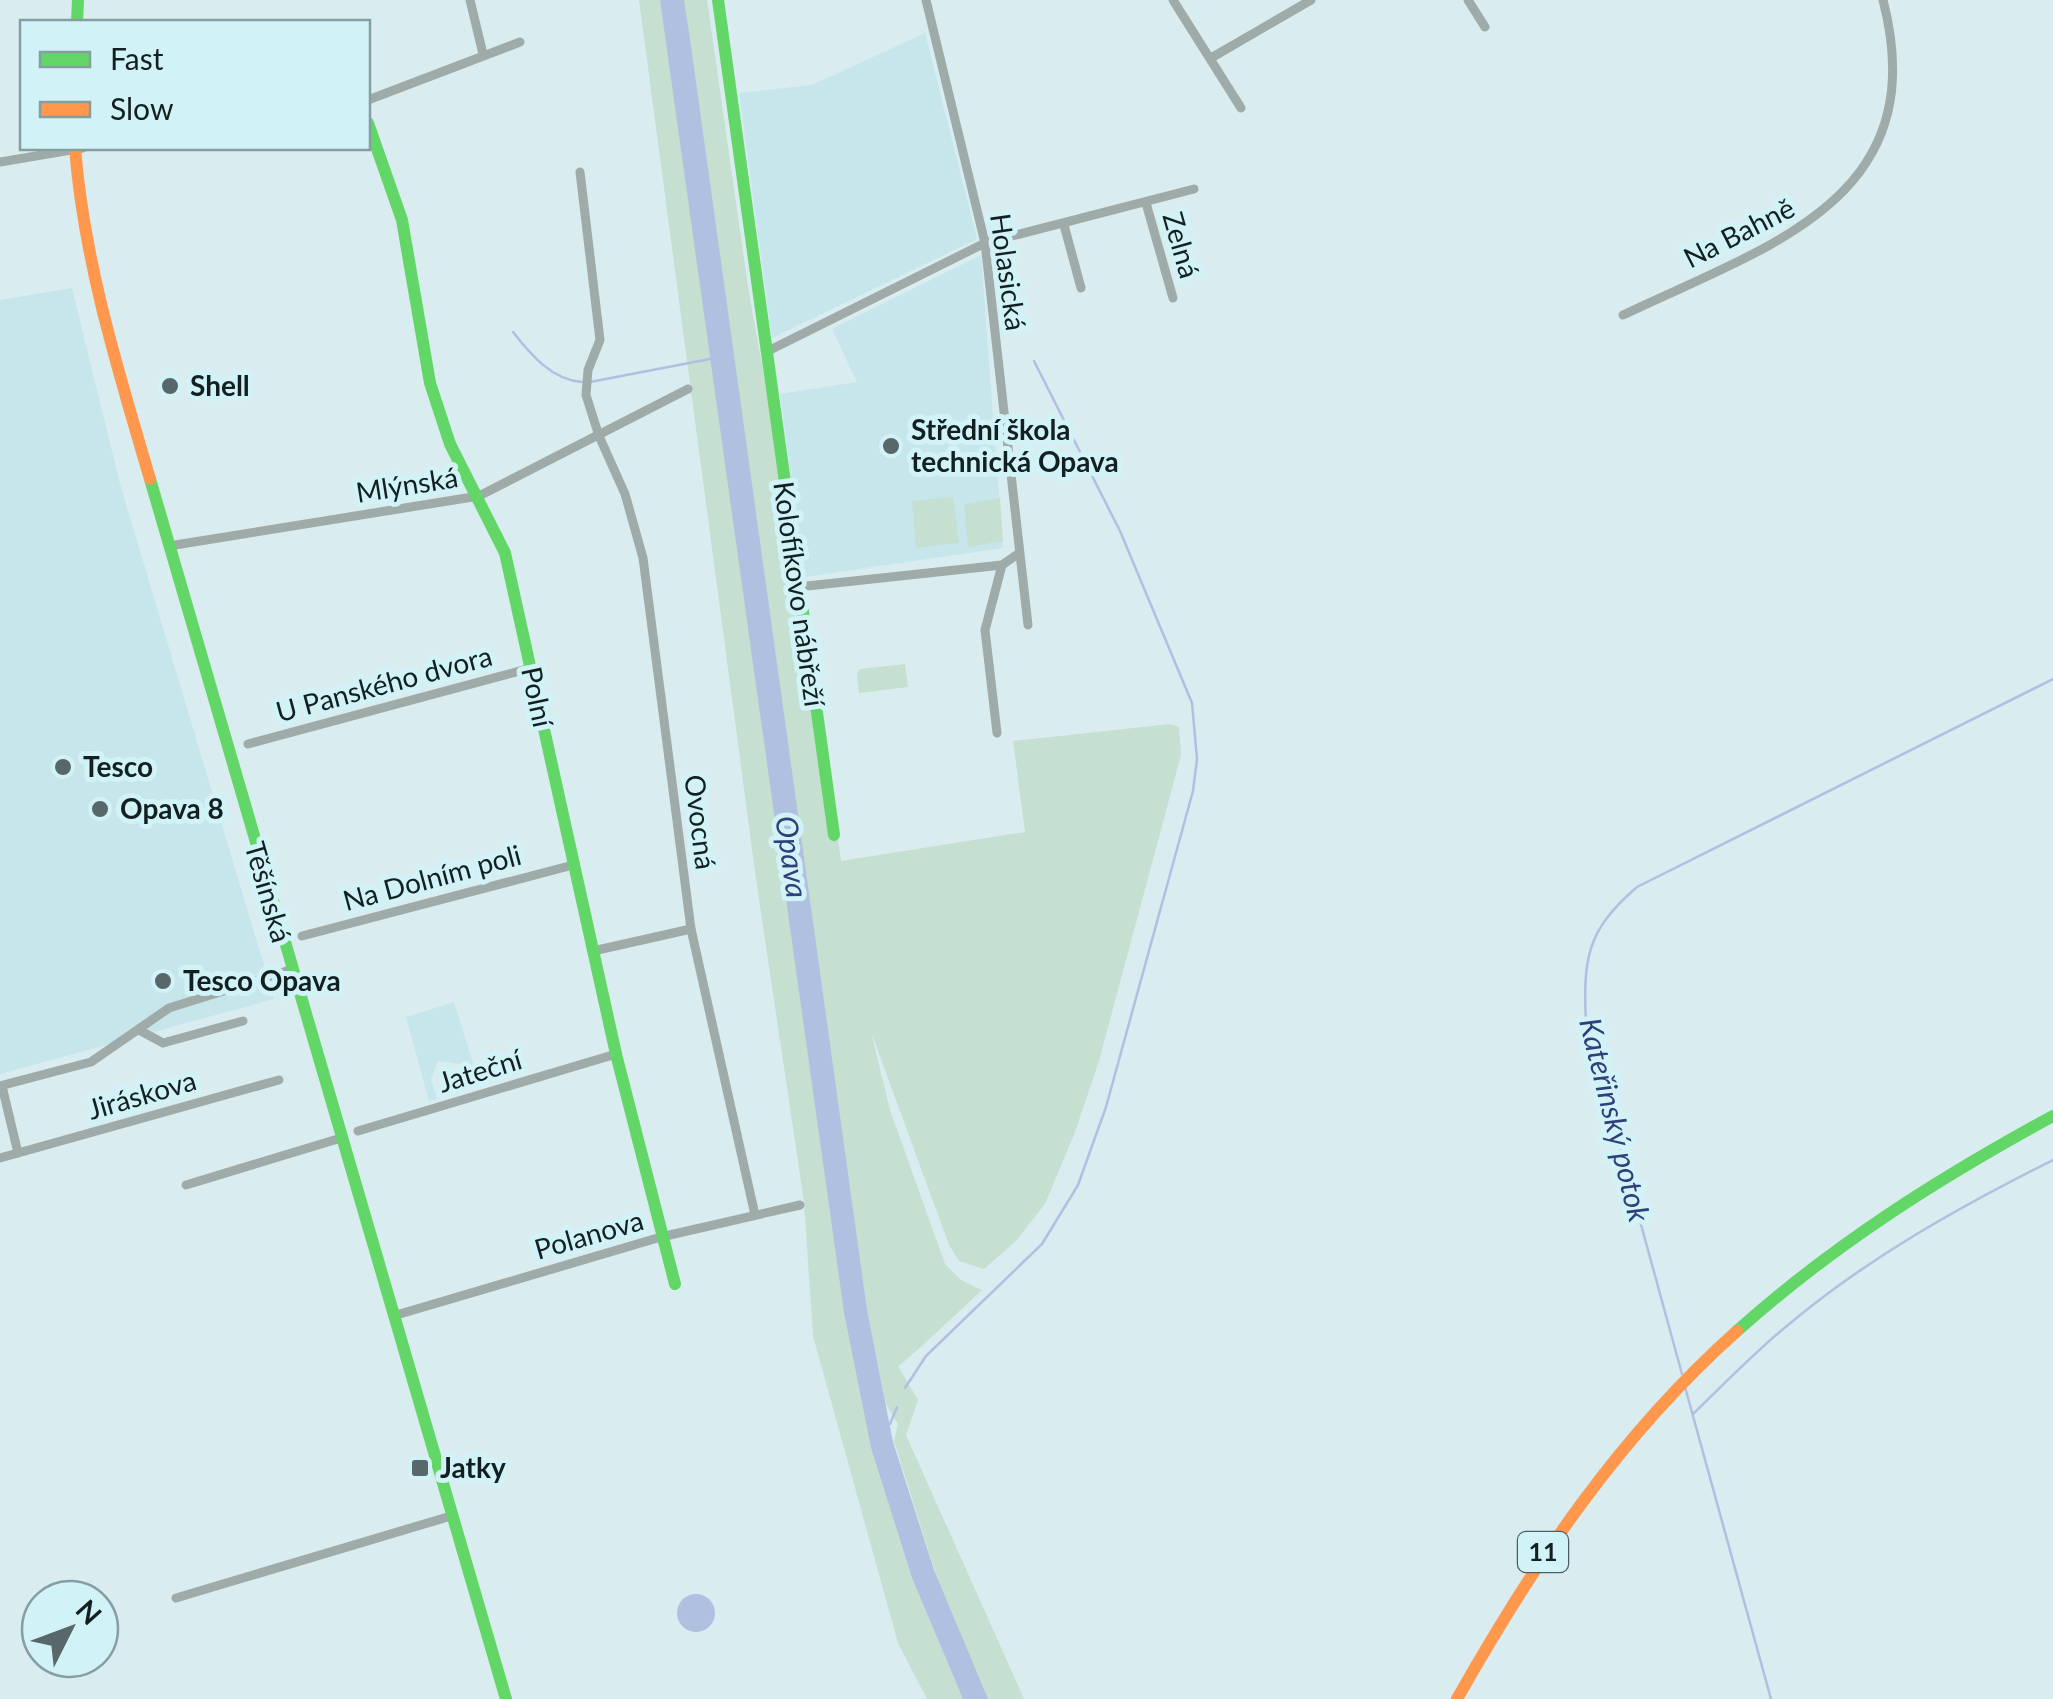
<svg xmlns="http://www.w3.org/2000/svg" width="2053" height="1699" font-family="Lato,sans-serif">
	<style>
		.built { fill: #c6e6ec }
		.green { fill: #c5e0d0 }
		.water { fill: #afc0e1 }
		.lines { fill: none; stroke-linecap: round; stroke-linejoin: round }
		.stream { stroke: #afc0e1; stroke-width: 2.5 }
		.street { stroke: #9faba8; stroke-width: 9 }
		.fast { stroke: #63d668; stroke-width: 12 }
		.slow { stroke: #ff974d; stroke-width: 12 }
		.poi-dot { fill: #58676a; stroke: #d1f2f7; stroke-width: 4 }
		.labels { text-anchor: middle; stroke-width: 10; stroke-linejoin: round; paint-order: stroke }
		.shield { fill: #d1f2f7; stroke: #4c5f62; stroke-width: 2.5 }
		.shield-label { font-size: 25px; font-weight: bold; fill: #132022 }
		.street-label { font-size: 28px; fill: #132022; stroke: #d1f2f7 }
		.poi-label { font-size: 28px; font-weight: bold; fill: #132022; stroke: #d1f2f7; text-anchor: start }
		.water-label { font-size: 30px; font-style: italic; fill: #303f78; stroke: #d1f2f7 }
	</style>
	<rect width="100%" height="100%" fill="#d9ecef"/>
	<g class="built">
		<path d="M925 33 977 239 772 338 739 93 812 85Z"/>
		<path d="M981 255 1003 548 804 577 780 394 857 382 832 329Z"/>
		<path d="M72 288 120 484 274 999 0 1074V300Z"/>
		<path d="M454 1002 474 1066 438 1061 431 1079 437 1099 429 1101 406 1017Z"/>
	</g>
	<g class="green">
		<path d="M639 0H660L667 42 844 1313 871 1448 912 1578 963 1699H927L898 1643 813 1336 804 1202 756 879Z"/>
		<path d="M684 0H707L748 287 801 582 841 861 1025 832 1013 741 1170 724 1179 727 1181 755 1099 1061 1075 1132 1045 1204 1015 1242 984 1269 959 1261 949 1245 871 1032 890 1110 945 1264 961 1280 982 1290C970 1301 904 1364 898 1366L918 1400 906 1435 1024 1699H987L942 1594 894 1441 898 1424 886 1404 867 1309Z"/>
		<path d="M953 497 959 543 916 548 912 501Z"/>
		<path d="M1000 498 1003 541 968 547 964 504Z"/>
		<path d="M905 664 908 687 859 693 857 674 860 669Z"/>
	</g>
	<g class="water">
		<path d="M660 0H684L690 39 867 1309 893 1442 934 1570 988 1699H963L912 1578 871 1448 844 1313Z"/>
		<circle cx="696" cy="1613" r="19"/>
	</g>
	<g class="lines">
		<g class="stream">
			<path d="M513 332C531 355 552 380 582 382"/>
			<path d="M590 382 710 359"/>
			<path d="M1682 1374 1586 1024C1583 959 1586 931 1637 887L2053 679"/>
			<path d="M1685 1387 1771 1699"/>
			<path d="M905 1388 926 1356 1042 1244 1078 1185 1106 1107 1193 791 1197 759 1192 703 1120 531 1034 361"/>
			<path d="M1693 1414C1722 1386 1751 1356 1782 1330 1864 1260 1957 1208 2053 1160"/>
			<path d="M890 1424 897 1407"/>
		</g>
		<g class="street">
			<path d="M470 0 483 54"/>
			<path d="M926 0 985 243 1028 625"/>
			<path d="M1173 0 1241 108"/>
			<path d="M1468 0 1485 27"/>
			<path d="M1211 58 1311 0"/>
			<path d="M368 100 520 42"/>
			<path d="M0 162 83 148"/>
			<path d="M580 172 600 340 588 370 586 395 599 436 625 494 643 558 691 929 755 1215"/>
			<path d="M1146 203 1173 298"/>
			<path d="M1064 225 1081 288"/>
			<path d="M1623 315C1767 246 1935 200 1883 0"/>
			<path d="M766 352 985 243 1194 189"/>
			<path d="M169 546 479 496 688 389"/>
			<path d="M798 587 1002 565 1018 554"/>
			<path d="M997 733 985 630 1002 565"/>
			<path d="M248 744 531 668"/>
			<path d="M302 936 573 865"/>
			<path d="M593 951 691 929"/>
			<path d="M139 1030 163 1043 243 1021"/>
			<path d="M0 1086 91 1062 169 1008 290 970"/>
			<path d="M2 1086 18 1153 279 1080"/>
			<path d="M358 1131 616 1054"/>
			<path d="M0 1158 18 1153"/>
			<path d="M186 1185 341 1138"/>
			<path d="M393 1316 661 1237 800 1205"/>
			<path d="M176 1598 451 1516"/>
		</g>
		<g class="fast">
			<path d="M718 0 834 835"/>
			<path d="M77 22 78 0"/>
			<path d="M368 123 402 220 430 383 450 444 505 553 616 1054 675 1284"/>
			<path d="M150 479 506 1699"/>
			<path d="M1737 1331C1833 1245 1939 1178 2053 1116"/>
		</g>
		<g class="slow">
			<path d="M75 148C84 262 118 370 150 479"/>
			<path d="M1457 1699C1534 1563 1619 1436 1737 1331"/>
		</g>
	</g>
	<g class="poi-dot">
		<circle cx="170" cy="386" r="10"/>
		<circle cx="891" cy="446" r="10"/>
		<circle cx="63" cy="767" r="10"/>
		<circle cx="100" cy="809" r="10"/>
		<circle cx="163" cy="981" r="10"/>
		<rect x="410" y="1458" width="20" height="20" rx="5"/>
	</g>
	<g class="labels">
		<rect class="shield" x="1518" y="1532" width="50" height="40" rx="8"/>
		<g class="shield-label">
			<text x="1543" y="1561">11</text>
		</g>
		<g class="street-label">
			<text transform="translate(1739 233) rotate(-27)" y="10">Na Bahně</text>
			<text transform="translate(1181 245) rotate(74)" y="10">Zelná</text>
			<text transform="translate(1008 272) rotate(82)" y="10">Holasická</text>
			<text transform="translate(407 485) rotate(-9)" y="10">Mlýnská</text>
			<text transform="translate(799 594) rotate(82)" y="10">Kolofíkovo nábřeží</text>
			<text transform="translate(384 684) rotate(-15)" y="10">U Panského dvora</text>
			<text transform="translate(537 697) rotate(78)" y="10">Polní</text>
			<text transform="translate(700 822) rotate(83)" y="10">Ovocná</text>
			<text transform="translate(432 878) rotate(-15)" y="10">Na Dolním poli</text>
			<text transform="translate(268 892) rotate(74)" y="10">Těšínská</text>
			<text transform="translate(480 1071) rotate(-17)" y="10">Jateční</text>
			<text transform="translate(142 1095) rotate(-16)" y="10">Jiráskova</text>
			<text transform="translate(589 1235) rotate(-16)" y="10">Polanova</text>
		</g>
		<g class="poi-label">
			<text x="190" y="396">Shell</text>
			<text x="911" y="440">Střední škola<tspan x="911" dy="32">technická Opava</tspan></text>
			<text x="83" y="777">Tesco</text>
			<text x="120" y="819">Opava 8</text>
			<text x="183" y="991">Tesco Opava</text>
			<text x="440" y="1478">Jatky</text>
		</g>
		<g class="water-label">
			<text transform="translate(791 857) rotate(82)" y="10">Opava</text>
			<text transform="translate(1614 1120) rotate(76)" y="10">Kateřinský potok</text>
		</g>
	</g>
	<rect x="20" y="20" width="350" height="130" fill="#d1f2f7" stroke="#859ea2" stroke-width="2.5"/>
	<rect x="40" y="52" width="50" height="15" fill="#63d668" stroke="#859ea2" stroke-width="2.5"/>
	<text x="110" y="70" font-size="30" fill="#132022">Fast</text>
	<rect x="40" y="102" width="50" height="15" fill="#ff974d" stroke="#859ea2" stroke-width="2.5"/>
	<text x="110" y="120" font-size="30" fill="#132022">Slow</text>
	<g transform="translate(70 1629) rotate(48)"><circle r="48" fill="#d1f2f7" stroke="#859ea2" stroke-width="2.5"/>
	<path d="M0-8L18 38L0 25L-18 38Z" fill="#58676a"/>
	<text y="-15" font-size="28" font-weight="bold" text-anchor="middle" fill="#132022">N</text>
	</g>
</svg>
